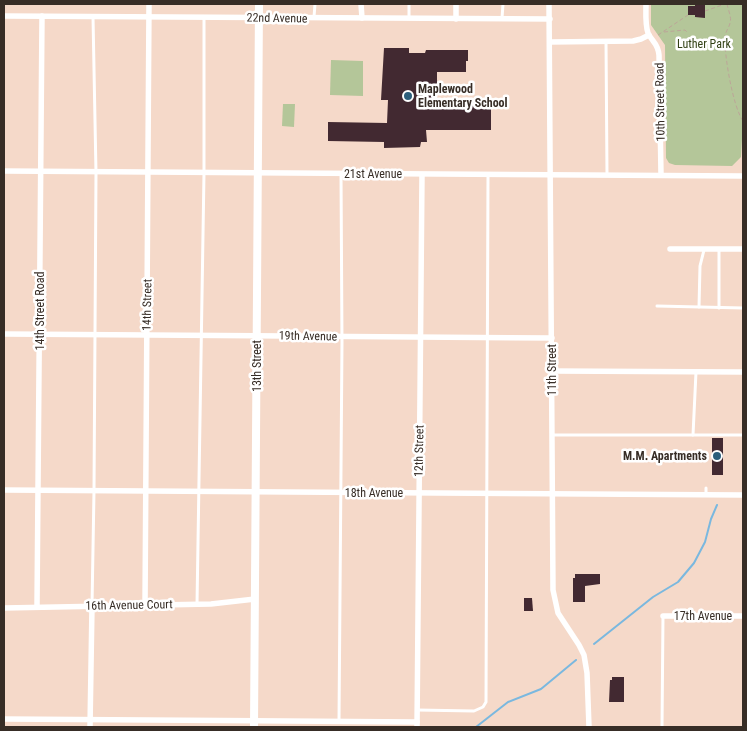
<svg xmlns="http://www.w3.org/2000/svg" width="747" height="731" font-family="'Roboto Condensed',sans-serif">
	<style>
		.green { fill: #b4c699 }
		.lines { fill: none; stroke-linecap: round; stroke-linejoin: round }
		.stream { stroke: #7ab8df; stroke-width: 2 }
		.building { fill: #422931 }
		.path { stroke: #bca598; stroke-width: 1; stroke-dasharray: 4 2.5; stroke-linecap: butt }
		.lane { stroke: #fff; stroke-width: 3 }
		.street { stroke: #fff; stroke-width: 5.5 }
		.secondary { stroke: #fff; stroke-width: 8 }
		.poi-dot { fill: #2c5e7b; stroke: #fff; stroke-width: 2 }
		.labels { text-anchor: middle; stroke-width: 5; stroke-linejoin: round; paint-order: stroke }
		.street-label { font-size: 12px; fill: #372d26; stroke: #fff }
		.park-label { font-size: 12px; fill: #324115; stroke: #fff }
		.poi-label { font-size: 12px; font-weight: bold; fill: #372d26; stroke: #fff; text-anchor: start }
	</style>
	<rect width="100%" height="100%" fill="#f5d9c9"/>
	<g class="green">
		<path d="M651 4H743V121L741 157 732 166 675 165 669 163 666 158 665 45 651 25Z"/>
		<path d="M331 60 363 61V96L330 95Z"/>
		<path d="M283 104H295L294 127 282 126Z"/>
	</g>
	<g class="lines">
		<g class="stream">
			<path d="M594 644 653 597 678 582 694 563 705 542 711 519 717 505"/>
			<path d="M476 727 508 702 541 689 576 660"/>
		</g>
	</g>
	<g class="building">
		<path d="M695 4H705V18L695 17V15H688V6H695Z"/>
		<path d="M384 48H409V53H425L426 50H468V61H466V72H437V102H491V130H426L427 142H421L420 147 384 148V142L328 141V122L387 123 388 100H381Z"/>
		<rect x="712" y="438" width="11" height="37"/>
		<path d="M575 574H600V584L585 586V602H573V578H575Z"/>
		<path d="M524 598H532L533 611H524Z"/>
		<path d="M612 677H624V702H609L610 680H612Z"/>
	</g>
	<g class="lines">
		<g class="path">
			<path d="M727 4C728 10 732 17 730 23 729 28 725 32 725 37 724 55 733 107 743 121"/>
			<path d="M705 11 725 4"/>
			<path d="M664 32 685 30 688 33"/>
			<path d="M658 35 688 15"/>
		</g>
		<g class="lane">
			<path d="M409 4V18"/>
			<path d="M314 17 315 4"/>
			<path d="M502 18 503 4"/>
			<path d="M606 41 607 175"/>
			<path d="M719 249V308"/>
			<path d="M657 306 743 308"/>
			<path d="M699 307 700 266 704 250"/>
			<path d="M552 435H743"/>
			<path d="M693 435 696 372"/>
			<path d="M706 488V495"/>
			<path d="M197 604 204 173V18"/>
			<path d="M92 606 94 491 96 173 93 17"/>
			<path d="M417 710 474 711 483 707 486 702 488 175"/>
			<path d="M339 721 342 342 341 174"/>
			<path d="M662 727 663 616"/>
		</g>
		<g class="street">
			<path d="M361 4 362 18"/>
			<path d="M456 4V19"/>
			<path d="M549 4 553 590 558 613 579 645 584 655 587 673 589 727"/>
			<path d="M646 4C646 13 645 24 648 33 652 42 658 43 659 55L661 175"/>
			<path d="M4 16 550 19"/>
			<path d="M550 42 633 41 641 39 649 35"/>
			<path d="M4 171 743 176"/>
			<path d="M670 249H743"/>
			<path d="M4 334 552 338"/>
			<path d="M552 371 743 372"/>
			<path d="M4 490 743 495"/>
			<path d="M37 606 42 16"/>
			<path d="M145 606 149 4"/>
			<path d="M4 608 211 604 255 599"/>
			<path d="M663 616H743"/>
			<path d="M4 719 417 722"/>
			<path d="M90 727 92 606"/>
			<path d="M417 727 422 175"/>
		</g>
		<path class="secondary" d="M254 727 259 4"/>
	</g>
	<g class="poi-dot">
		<circle cx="408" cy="96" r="5"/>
		<circle cx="717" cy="456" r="5"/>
	</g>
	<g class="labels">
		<g class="street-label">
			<text transform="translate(277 18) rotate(1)" y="4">22nd Avenue</text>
			<text transform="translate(660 102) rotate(-91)" y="4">10th Street Road</text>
			<text x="373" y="178">21st Avenue</text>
			<text transform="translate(147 305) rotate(-89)" y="4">14th Street</text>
			<text transform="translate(40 311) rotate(-90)" y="4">14th Street Road</text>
			<text transform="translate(308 336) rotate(1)" y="4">19th Avenue</text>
			<text transform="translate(257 366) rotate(-90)" y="4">13th Street</text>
			<text transform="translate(552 370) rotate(-90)" y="4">11th Street</text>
			<text transform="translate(419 451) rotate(-89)" y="4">12th Street</text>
			<text x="374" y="497">18th Avenue</text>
			<text transform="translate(129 605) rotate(-1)" y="4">16th Avenue Court</text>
			<text x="703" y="620">17th Avenue</text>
		</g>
		<g class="park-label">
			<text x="704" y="48">Luther Park</text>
		</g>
		<g class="poi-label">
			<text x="418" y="93">Maplewood<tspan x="418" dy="14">Elementary School</tspan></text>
			<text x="707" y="460" text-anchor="end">M.M. Apartments</text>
		</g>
	</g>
	<rect width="747" height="731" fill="none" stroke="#372d26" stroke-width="10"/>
</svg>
